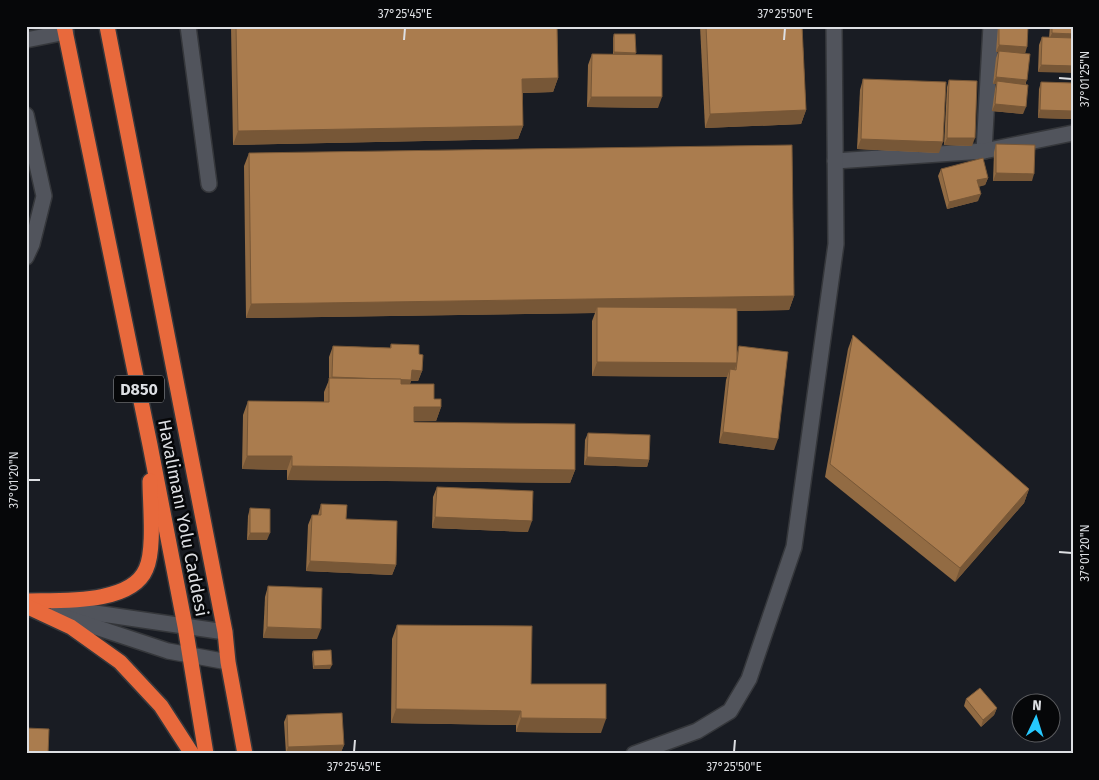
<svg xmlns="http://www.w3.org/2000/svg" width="1099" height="780" font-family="'Fira Sans',sans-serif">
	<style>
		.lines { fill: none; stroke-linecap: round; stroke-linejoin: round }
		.street-casing { stroke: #35373b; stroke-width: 18 }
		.secondary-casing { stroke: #35373b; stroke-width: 18 }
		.highway-casing { stroke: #35373b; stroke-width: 18 }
		.street { stroke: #51545c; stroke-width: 15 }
		.secondary { stroke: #51545c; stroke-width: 15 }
		.highway { stroke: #e8693c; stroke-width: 15 }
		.wall { fill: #926b43 }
		.shaded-wall { fill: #775737 }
		.building { fill: #aa7c4e; stroke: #775737 }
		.ticks { fill: none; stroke: #dddfe3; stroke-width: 2 }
		.labels { text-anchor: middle; stroke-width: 5; stroke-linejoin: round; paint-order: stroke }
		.shield { fill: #060709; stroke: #9c9ea2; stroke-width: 1 }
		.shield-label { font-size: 16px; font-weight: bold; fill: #dddfe3 }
		.street-label { font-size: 18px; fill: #dddfe3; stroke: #060709 }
		.neatline { fill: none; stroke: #dddfe3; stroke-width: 2 }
		.ticks-label { font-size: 12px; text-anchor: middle; fill: #dddfe3 }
	</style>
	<rect width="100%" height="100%" fill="#191c23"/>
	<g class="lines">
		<g class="street-casing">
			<g id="street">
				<path d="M188 26 209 184"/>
				<path d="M26 40 66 32"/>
				<path d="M26 115 44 196 32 244 26 257"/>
				<path d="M984 151 991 26"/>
				<path d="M835 161 984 151 1073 133"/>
				<path d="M634 754 697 731 730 711 749 679 794 547 836 244 834 26"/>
			</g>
		</g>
		<g class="secondary-casing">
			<g id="secondary">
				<path d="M61 608 225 632"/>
				<path d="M56 614 168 651 228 662"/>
			</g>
		</g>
		<g class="highway-casing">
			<g id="highway">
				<path d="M64 26 150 445 185 626 206 754"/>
				<path d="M107 26 225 632 228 662 245 754"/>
				<path d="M26 601C59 600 131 605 146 569 155 550 150 504 150 481"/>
				<path d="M26 606 71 627 120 662 161 706 192 754"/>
			</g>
		</g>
		<use href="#street" class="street"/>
		<use href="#secondary" class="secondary"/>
		<use href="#highway" class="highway"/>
	</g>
	<g class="wall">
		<path d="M231 26H557L558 78 553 92 523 93V126L518 139 233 145Z"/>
		<path d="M700 26H802L806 110 801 124 705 128Z"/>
		<path d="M998 26H1028L1025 53 1026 84 1023 114 992 111 995 89 996 84H993L996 58 998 52H996Z"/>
		<path d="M1050 26H1073L1038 72 1039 45 1042 37 1049 38Z"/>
		<path d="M614 34 635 54 658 108 587 107 588 65 592 54H613V38Z"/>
		<path d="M863 79 939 153 857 149 860 90Z"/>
		<path d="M949 80 972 146 944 145 947 87Z"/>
		<path d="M1041 82 1073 83V119L1038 118 1039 89Z"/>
		<path d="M996 144 1032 181H993L994 152Z"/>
		<path d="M249 153 794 296 789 310 737 311V353L739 346 774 450 719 443 726 380 727 377 592 376V321L595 313 246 318 244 166Z"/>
		<path d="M941 169 988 178 985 185 979 186 978 201 947 209 938 176Z"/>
		<path d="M853 335 1029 489 1024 503 955 582 825 477 848 349Z"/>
		<path d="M391 344 419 354 422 371 418 381H411L410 384 434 399 441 407 436 421H414V422L575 470 570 483 287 480V470L242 469 243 415 248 401 324 402V392L329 380V357L333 346 390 348Z"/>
		<path d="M588 433 649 460 647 467 584 465 585 440Z"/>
		<path d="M437 487 528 532 432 528 433 497Z"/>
		<path d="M321 504 346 519 396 565 392 575 306 571 308 525 312 515H318Z"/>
		<path d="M250 508 267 540H247L248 516Z"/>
		<path d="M268 586 317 639 263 638 265 597Z"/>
		<path d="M397 625 531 684 601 733 516 732V725L391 723 392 639Z"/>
		<path d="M313 651 330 669H313L312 654Z"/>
		<path d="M966 699 997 708 994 715 981 727 964 706Z"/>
		<path d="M287 715 344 745 341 752 286 754 284 722Z"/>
	</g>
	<g class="shaded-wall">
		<path d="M1052 33 1073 34V41L1049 40Z"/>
		<path d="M999 45 1027 47 1025 54 996 52Z"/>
		<path d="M614 52 636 53 634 56H613Z"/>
		<path d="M1041 65 1073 66V73L1038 72Z"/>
		<path d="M996 77 1027 80 1024 87 997 81 996 84H993Z"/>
		<path d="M558 78 553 92 517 93 522 79Z"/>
		<path d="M591 97H662L658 108 587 107Z"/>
		<path d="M995 104 1026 107 1023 114 992 111Z"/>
		<path d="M806 110 801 124 705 128 710 114Z"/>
		<path d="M1040 110 1073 111V119L1038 118Z"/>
		<path d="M523 126 518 139 233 145 238 131Z"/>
		<path d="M947 138H975L972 146 944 145Z"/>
		<path d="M861 139 943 142 939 153 857 149Z"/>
		<path d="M996 173 1034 174 1032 181H993Z"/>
		<path d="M988 178 985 185 975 188 977 180Z"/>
		<path d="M981 194 978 201 947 209 949 202Z"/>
		<path d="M794 296 789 310 597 313V307L595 313 246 318 251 304Z"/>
		<path d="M597 362 737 363 732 377 730 369 727 377 592 376Z"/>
		<path d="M412 370 422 371 418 381H411L407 390 328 388 332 377Z"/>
		<path d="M414 407H441L436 421H409Z"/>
		<path d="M723 432 778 439 774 450 719 443Z"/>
		<path d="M247 456H292L287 470 242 469Z"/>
		<path d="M587 457 649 460 647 467 584 465Z"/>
		<path d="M292 466 575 470 570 483 287 480Z"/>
		<path d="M1029 489 1024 503 955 582 960 568Z"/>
		<path d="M435 517 532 521 528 532 432 528Z"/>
		<path d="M250 533H270L267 540H247Z"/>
		<path d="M310 561 396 565 392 575 306 571Z"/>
		<path d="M267 627 321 629 317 639 263 638Z"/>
		<path d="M332 665 330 669H313L314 666Z"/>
		<path d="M997 708 994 715 981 727 983 720Z"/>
		<path d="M396 709 521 711 516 725 391 723Z"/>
		<path d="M521 718 606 719 601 733 516 732Z"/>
		<path d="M344 745 341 752 286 754 288 747Z"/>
	</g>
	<g class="building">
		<path d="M236 26H557L558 78 522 79 523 126 238 131Z"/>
		<path d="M706 26H802L806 110 710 114Z"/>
		<path d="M999 26H1028L1027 47 999 45Z"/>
		<path d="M1052 26H1073V34L1052 33Z"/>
		<path d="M614 34H635L636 53 614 52Z"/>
		<path d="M1042 37 1073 38V66L1041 65Z"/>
		<path d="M999 51 1030 54 1027 80 996 77Z"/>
		<path d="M592 54 662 55V97H591Z"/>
		<path d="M863 79 946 82 943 142 861 139Z"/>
		<path d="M949 80 977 81 975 138H947Z"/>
		<path d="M997 81 1028 85 1026 107 995 104Z"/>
		<path d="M1041 82 1073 83V111L1040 110Z"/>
		<path d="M996 144 1035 145 1034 174 996 173Z"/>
		<path d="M792 145 794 296 251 304 249 153Z"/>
		<path d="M983 158 988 178 977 180 981 194 949 202 941 169Z"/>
		<path d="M597 307 737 308V363L597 362Z"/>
		<path d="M853 335 1029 489 960 568 830 464Z"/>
		<path d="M391 344 419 345V354L423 355 422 371 412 370 411 380 332 377 333 346 391 348Z"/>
		<path d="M739 346 788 352 778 439 723 432 730 369 736 370Z"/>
		<path d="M329 378 401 379V384H434V399H441V407H414V422L575 424V470L292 466V456H247L248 401 329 402Z"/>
		<path d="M588 433 650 435 649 460 587 457Z"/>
		<path d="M437 487 533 491 532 521 435 517Z"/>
		<path d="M321 504 347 505 346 519 397 521 396 565 310 561 312 515H321Z"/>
		<path d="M250 508 270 509V533H250Z"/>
		<path d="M268 586 322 588 321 629 267 627Z"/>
		<path d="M397 625 532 626 531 684H606V719L521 718V711L396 709Z"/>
		<path d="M331 650 332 665 314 666 313 651Z"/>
		<path d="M980 688 997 708 983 720 966 699Z"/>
		<path d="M342 713 344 745 288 747 287 715Z"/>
		<path d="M26 728 49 729 48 754H26Z"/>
	</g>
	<path class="ticks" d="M404 40 405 28M784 40 785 28M1059 78 1072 79M28 480H40M1059 552 1072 553M354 752 355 740M734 752 735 740"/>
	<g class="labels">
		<rect class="shield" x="114" y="375.5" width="50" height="27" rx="4"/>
		<g class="shield-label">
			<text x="139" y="395">D850</text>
		</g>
		<g class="street-label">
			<text transform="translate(183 518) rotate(79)" y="6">Havalimanı Yolu Caddesi</text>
		</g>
	</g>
	<rect width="1099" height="780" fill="none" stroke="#060709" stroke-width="55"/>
	<g transform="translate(1036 718) rotate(4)"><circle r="24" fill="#060709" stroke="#5c5d60"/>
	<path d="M0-4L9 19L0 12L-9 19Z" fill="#26c9fe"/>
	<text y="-8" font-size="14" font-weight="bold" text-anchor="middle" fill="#dddfe3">N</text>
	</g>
	<rect x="28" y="28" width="1044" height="724" class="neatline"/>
	<g class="ticks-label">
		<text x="405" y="18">37°25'45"E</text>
		<text x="785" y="18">37°25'50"E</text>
		<text transform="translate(1085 79) rotate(-90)" y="4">37°01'25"N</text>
		<text transform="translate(14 480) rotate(-90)" y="4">37°01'20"N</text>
		<text transform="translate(1085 553) rotate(-90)" y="4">37°01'20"N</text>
		<text x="354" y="771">37°25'45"E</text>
		<text x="734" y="771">37°25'50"E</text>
	</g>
</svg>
